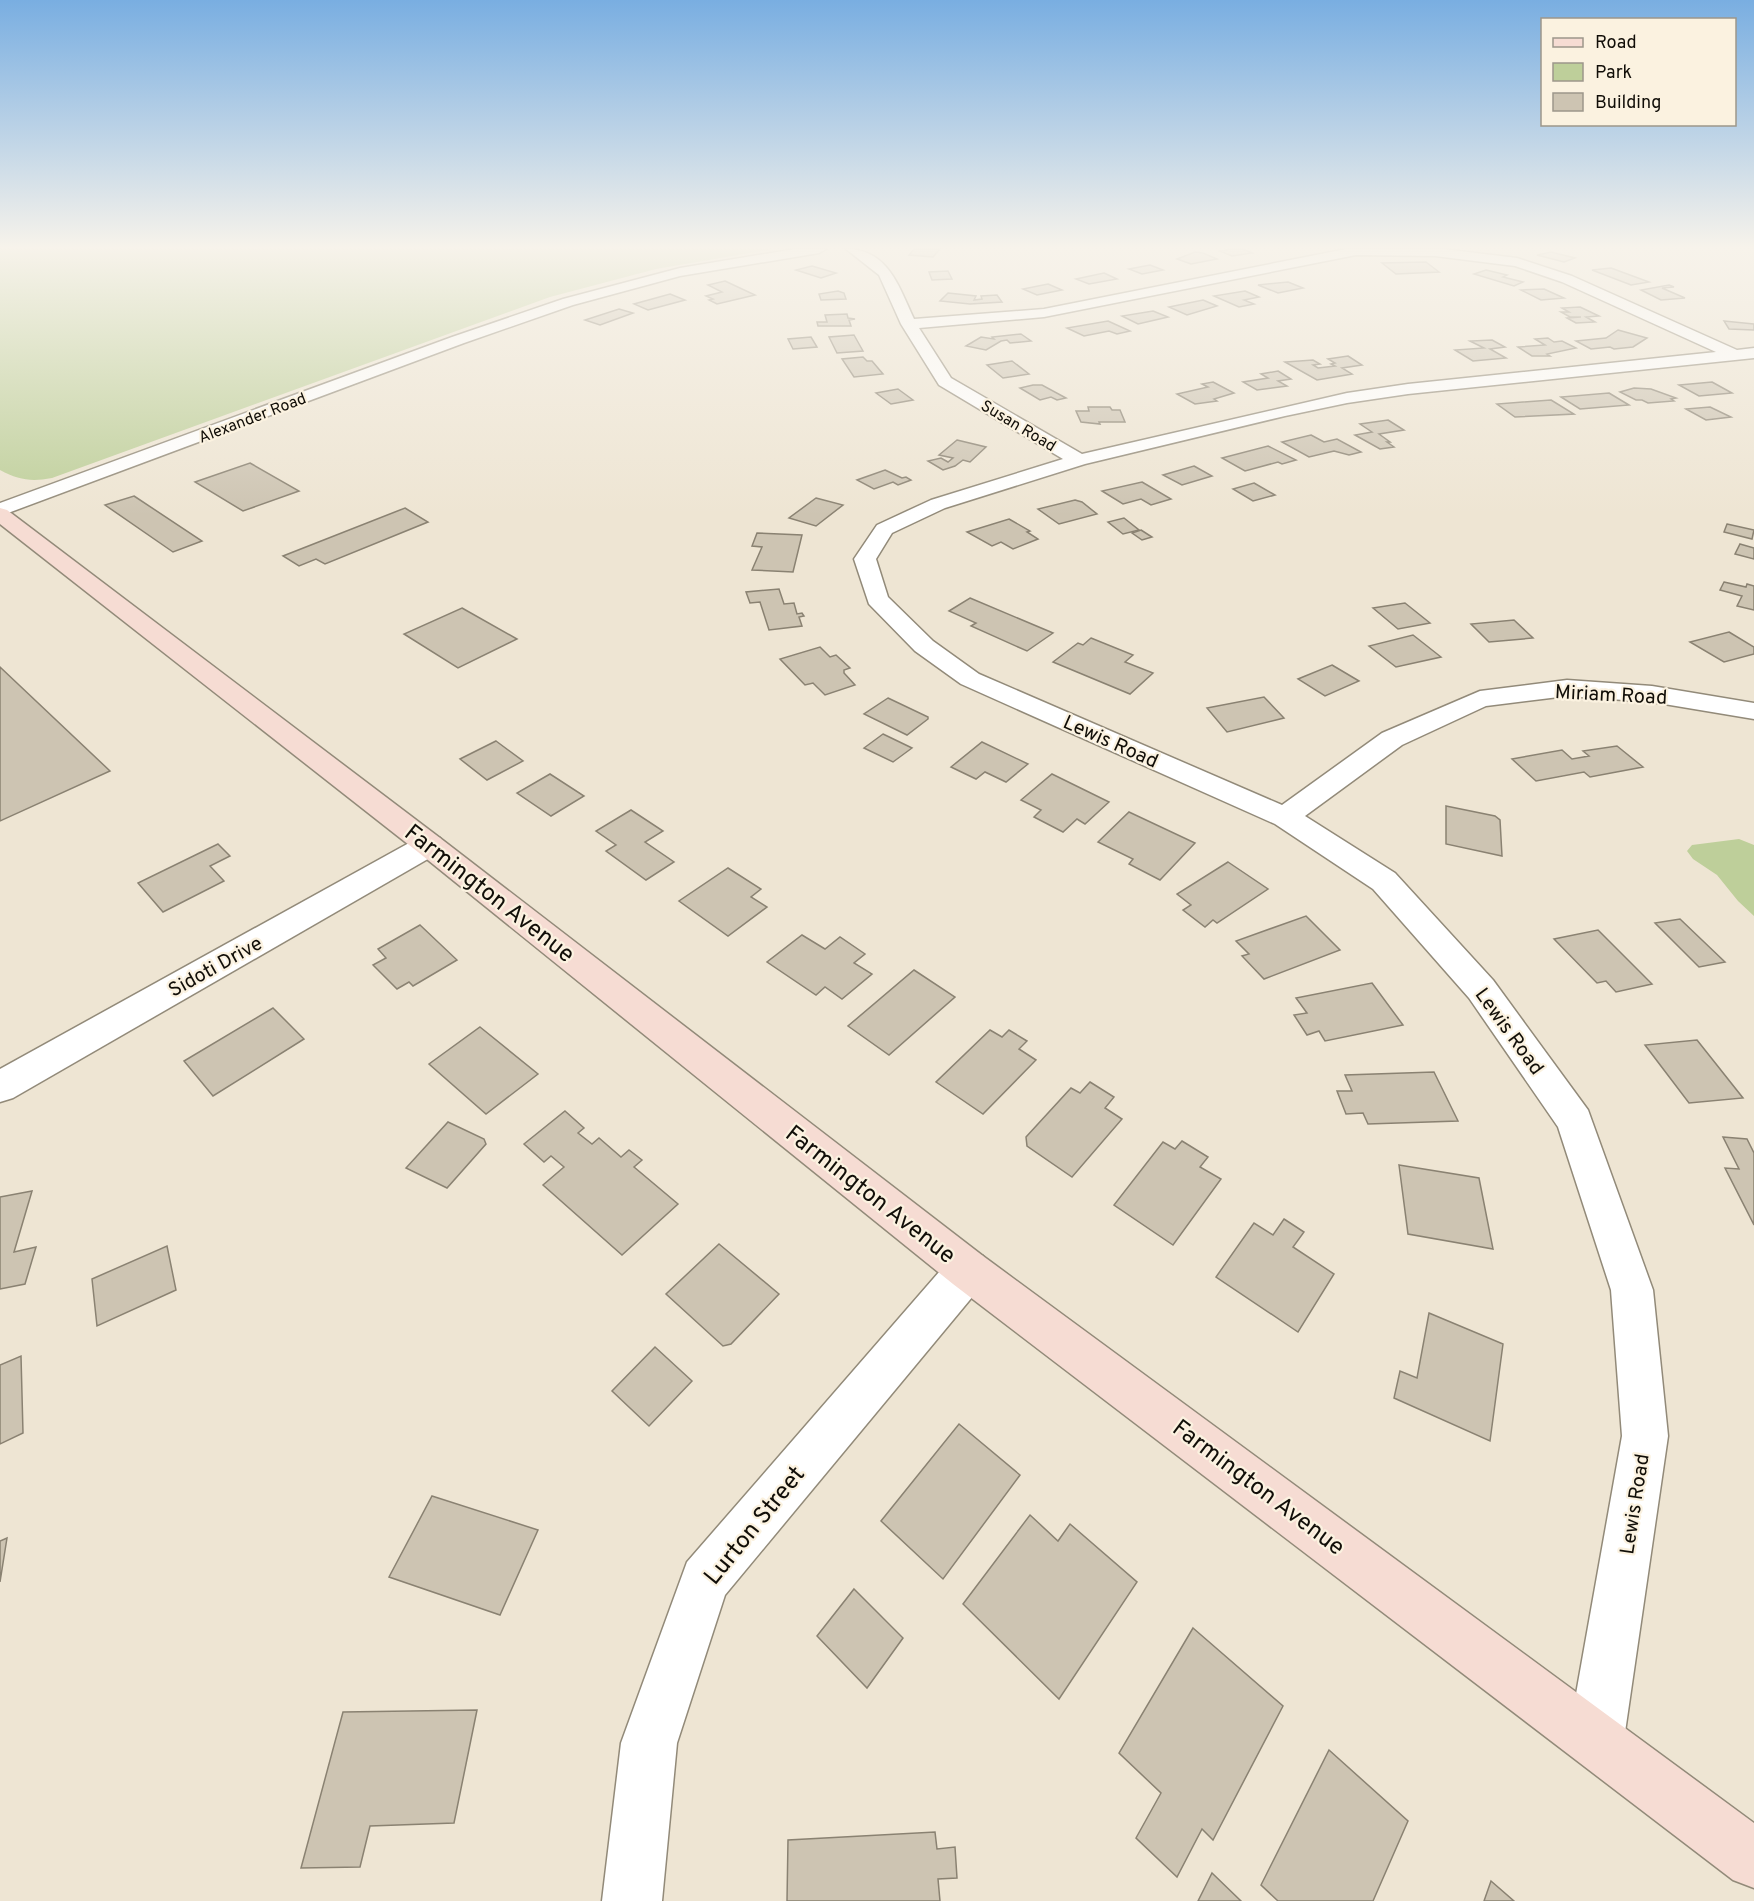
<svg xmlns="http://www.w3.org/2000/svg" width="1754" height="1901" font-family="Overpass,sans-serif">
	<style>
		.green { fill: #becf9a }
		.building { fill: #cdc4b2; stroke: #8a8272; stroke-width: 1.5 }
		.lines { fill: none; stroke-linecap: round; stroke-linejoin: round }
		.minor-casing { stroke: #928a79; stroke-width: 3 }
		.tertiary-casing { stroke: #928a79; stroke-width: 3 }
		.secondary-casing { stroke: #928a79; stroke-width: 3 }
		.minor { fill: #fff; fill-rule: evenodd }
		.tertiary { fill: #fff; fill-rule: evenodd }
		.secondary { fill: #f6dcd3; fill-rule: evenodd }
		.labels { text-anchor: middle; stroke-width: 4.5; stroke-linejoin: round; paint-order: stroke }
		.far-street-label { font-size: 16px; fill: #110e08; stroke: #fbf2e0 }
		.street-label { font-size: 20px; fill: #110e08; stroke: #fbf2e0 }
		.near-street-label { font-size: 24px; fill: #110e08; stroke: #fbf2e0 }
	</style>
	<rect width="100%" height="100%" fill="#eee5d3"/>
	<g class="green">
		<path d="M0 249H773L656 269 550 297 52 478C31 482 19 480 0 470Z"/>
		<path d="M1739 839 1754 845V916L1738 901 1717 875 1693 859 1687 851 1692 845Z"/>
	</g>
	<g class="building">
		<path d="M914 249H940L933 257 909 255Z"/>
		<path d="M1233 249H1242L1252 253 1232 256 1220 251Z"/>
		<path d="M1195 252 1203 253 1217 259 1191 264 1177 259Z"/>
		<path d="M1551 252 1575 258 1564 262 1537 255Z"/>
		<path d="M1426 262 1439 272 1396 274 1382 263Z"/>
		<path d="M1150 265 1163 270 1142 274 1129 269Z"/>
		<path d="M812 266 836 273 821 278 796 270Z"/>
		<path d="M1611 268 1649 282 1631 285 1592 270Z"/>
		<path d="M1486 270 1507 275 1503 277 1523 282 1514 286 1474 274Z"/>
		<path d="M948 271 952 279 932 280 929 272Z"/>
		<path d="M1104 273 1117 279 1089 284 1076 279Z"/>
		<path d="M725 281 755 295 717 304 709 300 713 299 706 296 722 292 708 285Z"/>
		<path d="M1288 282 1303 288 1278 293 1258 285Z"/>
		<path d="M1048 284 1062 290 1037 295 1023 289Z"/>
		<path d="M1669 285 1674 287 1662 288 1685 298 1661 300 1641 290Z"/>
		<path d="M1544 289 1564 298 1541 300 1521 290Z"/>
		<path d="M838 291 844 293 846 299 821 300 819 294Z"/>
		<path d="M1245 291 1259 297 1244 300 1254 304 1239 307 1214 296Z"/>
		<path d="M948 293 976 296 974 300 982 299 981 296 997 295 1002 302 970 304 940 301Z"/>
		<path d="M670 294 685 300 648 310 634 304Z"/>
		<path d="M1203 300 1217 306 1187 315 1169 307Z"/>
		<path d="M1580 307 1599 316 1586 317 1595 322 1576 323 1567 318 1581 317H1570L1561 312H1569L1562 308Z"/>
		<path d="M619 309 633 313 600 325 585 320Z"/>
		<path d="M1153 311 1168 317 1138 324 1122 316Z"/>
		<path d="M847 314 848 318 855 319 849 320 851 326H818L817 322H827L825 315Z"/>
		<path d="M1108 321 1130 331 1117 334 1109 331 1084 336 1067 328Z"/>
		<path d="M1724 321 1754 324V330L1729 329Z"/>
		<path d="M1618 330 1647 338 1633 347 1614 349 1610 347 1591 349 1576 341 1606 338Z"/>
		<path d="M1021 334 1031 341 1010 343 1007 340 1001 341 986 350 966 346 981 337 994 339 992 337Z"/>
		<path d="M854 335 863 351 837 353 829 337Z"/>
		<path d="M811 337 817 347 793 349 788 339Z"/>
		<path d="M1548 338 1554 342 1562 341 1576 348 1547 354 1550 356H1532L1518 347 1545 345 1535 339Z"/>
		<path d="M1492 340 1505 347 1490 349 1506 358 1473 361 1455 350 1484 348 1470 341Z"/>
		<path d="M1348 356 1362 365 1342 368 1352 374 1317 380 1285 362 1313 360 1320 364 1313 365 1318 368 1335 366 1331 364 1335 363 1328 359Z"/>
		<path d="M863 357 867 361H872L883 374 854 377 842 359Z"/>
		<path d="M1012 361 1029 374 1003 378 987 365Z"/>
		<path d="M1278 371 1291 379 1278 381 1287 386 1257 390 1243 382 1268 378 1261 374Z"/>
		<path d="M1213 382 1234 393 1214 399 1217 401 1195 404 1177 394 1208 387 1202 384Z"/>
		<path d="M1712 382 1732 393 1699 396 1679 385Z"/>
		<path d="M1033 385H1042L1066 398 1057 400 1051 397 1040 400 1020 388Z"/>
		<path d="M1634 388 1651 389 1676 398 1671 399 1674 401 1648 403 1642 400H1636L1620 392Z"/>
		<path d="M898 389 913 400 891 404 876 393Z"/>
		<path d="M1609 393 1629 405 1580 409 1561 397Z"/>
		<path d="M1551 400 1574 414 1515 417 1497 404Z"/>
		<path d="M1088 407H1110L1112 410H1120L1125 422H1099L1100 424 1081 422 1076 411H1089Z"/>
		<path d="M1710 407 1731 417 1706 420 1686 409Z"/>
		<path d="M1388 420 1404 430 1379 434 1390 442H1387L1394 447 1380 449 1355 435 1372 432 1360 424Z"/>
		<path d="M1311 435 1324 442 1337 439 1361 452 1349 455 1334 451 1309 457 1282 442Z"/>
		<path d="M957 440 986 447 970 462 963 460 955 466 943 470 928 461 941 458 948 462 953 458 939 455Z"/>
		<path d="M1268 446 1296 460 1282 464 1278 462 1245 471 1222 458Z"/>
		<path d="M250 463 299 491 243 511 195 482Z"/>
		<path d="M1194 466 1212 476 1182 485 1163 475Z"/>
		<path d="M885 470 902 478 906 477 911 480 898 485 893 482 874 489 857 480Z"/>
		<path d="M1142 482 1171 499 1151 505 1141 499 1123 504 1102 491Z"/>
		<path d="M1254 483 1275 495 1253 501 1233 489Z"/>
		<path d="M134 496 202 541 173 552 105 505Z"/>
		<path d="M816 498 843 505 816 526 789 518Z"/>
		<path d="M1075 500 1082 502 1097 514 1059 524 1038 509Z"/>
		<path d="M405 508 428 522 325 564 316 559 299 566 283 556Z"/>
		<path d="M1124 518 1139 530 1123 534 1108 522Z"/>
		<path d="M1009 519 1030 531 1027 532 1038 539 1013 549 1001 542 992 546 967 532Z"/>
		<path d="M1727 524 1754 530 1752 539 1724 532Z"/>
		<path d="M1141 530 1152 537 1142 540 1132 533Z"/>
		<path d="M757 533 802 535 793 572 752 570 762 547 752 546Z"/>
		<path d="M1740 544 1754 548V559L1735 554Z"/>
		<path d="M1724 582 1746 587 1747 584 1754 586V610L1737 606 1742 596 1720 590Z"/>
		<path d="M779 589 784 604 794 603 797 614 802 613 804 616 799 617 802 626 769 630 760 602 750 603 746 592Z"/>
		<path d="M970 598 1053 633 1027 651 971 626 976 623 949 611Z"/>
		<path d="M1405 603 1430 623 1398 629 1373 608Z"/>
		<path d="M462 608 517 639 458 668 404 634Z"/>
		<path d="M1514 620 1533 638 1489 642 1471 624Z"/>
		<path d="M1729 632 1754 647V654L1724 662 1690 642Z"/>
		<path d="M1413 635 1441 657 1396 667 1369 646Z"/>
		<path d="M1091 638 1133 655 1125 662 1153 673 1130 694 1053 662 1078 643 1083 645Z"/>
		<path d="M820 647 830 657 836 655 850 668 844 670V673L855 685 825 695 813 683 805 685 780 659Z"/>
		<path d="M1332 665 1359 681 1325 696 1298 679Z"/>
		<path d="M0 667 110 771 0 821Z"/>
		<path d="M1264 697 1284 718 1227 732 1207 708Z"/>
		<path d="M888 698 928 717V719L907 735 864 714Z"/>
		<path d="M883 734 912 748 893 762 864 748Z"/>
		<path d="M496 741 523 761 487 780 460 759Z"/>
		<path d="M982 742 1028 764 1006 782 985 772 976 779 951 767Z"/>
		<path d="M1617 746 1643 767 1590 777 1584 772 1536 781 1512 759 1562 750 1572 759 1589 756 1583 751Z"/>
		<path d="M550 774 584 796 551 816 517 793Z"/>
		<path d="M1052 774 1109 802 1085 824 1077 819 1063 832 1034 817 1041 810 1021 800Z"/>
		<path d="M1446 806 1495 816 1500 820 1502 856 1446 844Z"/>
		<path d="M631 810 663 831 645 842 674 862 646 880 606 851 616 845 596 831Z"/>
		<path d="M1129 812 1195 843 1160 880 1129 864 1133 859 1098 842Z"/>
		<path d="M218 844 230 856 210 866 224 881 163 912 138 883Z"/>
		<path d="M1228 862 1268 889 1217 923 1213 920 1205 927 1183 910 1191 905 1177 894Z"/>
		<path d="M728 868 761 889 751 897 767 907 728 936 679 901Z"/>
		<path d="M1306 916 1340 950 1264 979 1242 956 1249 954 1236 941Z"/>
		<path d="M1680 919 1725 962 1699 967 1655 923Z"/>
		<path d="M420 925 457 960 413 986 409 982 397 989 373 965 386 958 378 949Z"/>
		<path d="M1598 930 1652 984 1616 992 1606 981 1597 983 1554 939Z"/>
		<path d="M802 935 825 949 840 937 865 954 854 963 872 974 842 999 825 987 816 995 767 962Z"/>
		<path d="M914 970 955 997 889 1055 848 1026Z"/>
		<path d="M1372 983 1403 1025 1325 1041 1319 1031 1307 1035 1294 1015 1307 1013 1296 998Z"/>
		<path d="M273 1008 304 1039 213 1096 184 1061Z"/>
		<path d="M480 1027 538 1074 486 1114 429 1064Z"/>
		<path d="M990 1030 1002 1037 1009 1030 1027 1041 1019 1049 1036 1060 983 1114 936 1082Z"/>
		<path d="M1697 1040 1743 1098 1689 1103 1645 1045Z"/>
		<path d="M1434 1072 1458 1121 1368 1124 1363 1113 1346 1114 1337 1091H1352L1345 1075Z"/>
		<path d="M1090 1082 1114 1097 1105 1108 1122 1119 1072 1177 1027 1146 1026 1137 1071 1088 1080 1093Z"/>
		<path d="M565 1111 584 1128 578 1133 592 1144 599 1138 621 1157 629 1150 642 1160 634 1167 678 1204 622 1255 543 1185 564 1167 551 1156 544 1162 524 1144Z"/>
		<path d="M448 1122 484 1139 486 1144 447 1188 406 1168Z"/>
		<path d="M1723 1137 1747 1139 1754 1153V1225L1725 1168 1739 1169Z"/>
		<path d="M1182 1141 1208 1157 1200 1167 1221 1179 1173 1245 1114 1205 1163 1142 1175 1149Z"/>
		<path d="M1399 1165 1479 1178 1493 1249 1408 1234Z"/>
		<path d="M32 1191 14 1252 36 1247 25 1284 0 1289V1197Z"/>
		<path d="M1284 1219 1304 1232 1293 1247 1334 1274 1298 1332 1216 1277 1254 1223 1273 1235Z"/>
		<path d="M719 1244 779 1294 731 1344 723 1346 666 1294Z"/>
		<path d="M167 1246 176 1290 97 1326 92 1279Z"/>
		<path d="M1429 1313 1503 1344 1490 1441 1394 1398 1400 1371 1417 1378Z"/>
		<path d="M655 1347 692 1381 649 1426 612 1391Z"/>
		<path d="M21 1356 23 1433 0 1444V1365Z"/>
		<path d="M959 1424 1020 1475 943 1579 881 1521Z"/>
		<path d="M432 1496 538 1530 500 1615 389 1577Z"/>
		<path d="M1030 1515 1058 1541 1070 1524 1137 1582 1059 1699 963 1604Z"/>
		<path d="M7 1538 0 1582V1541Z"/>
		<path d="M854 1589 903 1638 867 1688 817 1636Z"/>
		<path d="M1193 1628 1283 1706 1213 1840 1202 1829 1177 1877 1136 1838 1161 1793 1119 1753Z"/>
		<path d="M477 1710 454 1823 370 1826 360 1867 301 1868 343 1712Z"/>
		<path d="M1329 1750 1408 1821 1373 1901H1278L1261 1885Z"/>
		<path d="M935 1832 937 1849 955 1847 957 1878 938 1879 940 1901H787L788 1840Z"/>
		<path d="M1212 1873 1241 1901H1198Z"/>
		<path d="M1491 1881 1514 1901H1484Z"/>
	</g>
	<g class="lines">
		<g class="minor-casing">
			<g id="minor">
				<path d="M846 249C888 249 899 287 914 319L1044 309 1346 249H1443L1517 258 1572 276 1737 350 1754 348V358L1408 394 1347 403 1285 416 1085 464 945 508 892 533 876 559 888 597 933 641 979 674 1282 805 1382 733 1480 691 1567 680 1652 686 1754 703V719L1652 702 1567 696 1486 706 1402 745 1305 816 1395 873 1493 980 1588 1110 1653 1290 1668 1436 1624 1739 1616 1759 1596 1767 1576 1759 1568 1739 1622 1436 1611 1290 1558 1127 1469 998 1373 889 1275 824 961 684 915 651 869 604 854 559 877 525 931 500 1063 459 939 385 901 324 879 275ZM1356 255 1435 256 1515 266 1562 282 1716 352 1408 384 1347 393 1082 454 951 378 919 328 1044 317Z"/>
				<path d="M429 835 440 838 444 845 440 852 13 1098 0 1102V1069L418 838Z"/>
				<path d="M968 1250 983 1256 989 1270 983 1284 725 1595 677 1743 662 1901H602L621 1743 687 1562 953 1256Z"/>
			</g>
		</g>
		<g class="tertiary-casing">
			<path id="tertiary" d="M795 249H826L819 253 680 276 573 305 464 343 0 516V503L452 337 563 299 680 268Z"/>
		</g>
		<g class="secondary-casing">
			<path id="secondary" d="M0 508 7 510 440 838 983 1256 1754 1823V1888L1733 1880 953 1284 418 852 0 524Z"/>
		</g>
		<use href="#minor" class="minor"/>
		<use href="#tertiary" class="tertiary"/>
		<use href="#secondary" class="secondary"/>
	</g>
	<linearGradient id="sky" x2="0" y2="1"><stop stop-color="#79aee1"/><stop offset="0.48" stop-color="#f7f3eb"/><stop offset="1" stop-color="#f7f3eb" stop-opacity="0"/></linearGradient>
	<rect width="1754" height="515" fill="url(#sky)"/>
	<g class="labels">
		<g class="far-street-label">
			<text transform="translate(252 417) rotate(-21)" y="6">Alexander Road</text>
			<text transform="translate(1019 425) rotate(31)" y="6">Susan Road</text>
		</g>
		<g class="street-label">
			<text transform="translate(1611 694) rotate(3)" y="7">Miriam Road</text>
			<text transform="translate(1111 741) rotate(24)" y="7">Lewis Road</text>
			<text transform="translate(215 966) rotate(-29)" y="7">Sidoti Drive</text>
			<text transform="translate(1510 1031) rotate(54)" y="7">Lewis Road</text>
			<text transform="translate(1634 1504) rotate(-81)" y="7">Lewis Road</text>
		</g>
		<g class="near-street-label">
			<text transform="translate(490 893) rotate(38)" y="8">Farmington Avenue</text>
			<text transform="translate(871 1194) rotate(38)" y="8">Farmington Avenue</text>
			<text transform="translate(1259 1487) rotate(37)" y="8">Farmington Avenue</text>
			<text transform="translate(754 1525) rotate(-51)" y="8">Lurton Street</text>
		</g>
	</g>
	<rect x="1541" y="18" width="195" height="108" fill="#fbf2e0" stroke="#9d978a" stroke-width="1.5"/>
	<rect x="1553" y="38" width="30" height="9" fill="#f6dcd3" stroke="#9d978a" stroke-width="1.5"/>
	<text x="1595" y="48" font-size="18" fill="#110e08">Road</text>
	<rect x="1553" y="63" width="30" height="18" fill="#becf9a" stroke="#9d978a" stroke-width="1.5"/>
	<text x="1595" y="78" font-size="18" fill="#110e08">Park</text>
	<rect x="1553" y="93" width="30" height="18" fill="#cdc4b2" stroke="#9d978a" stroke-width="1.5"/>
	<text x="1595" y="108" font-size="18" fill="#110e08">Building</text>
</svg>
